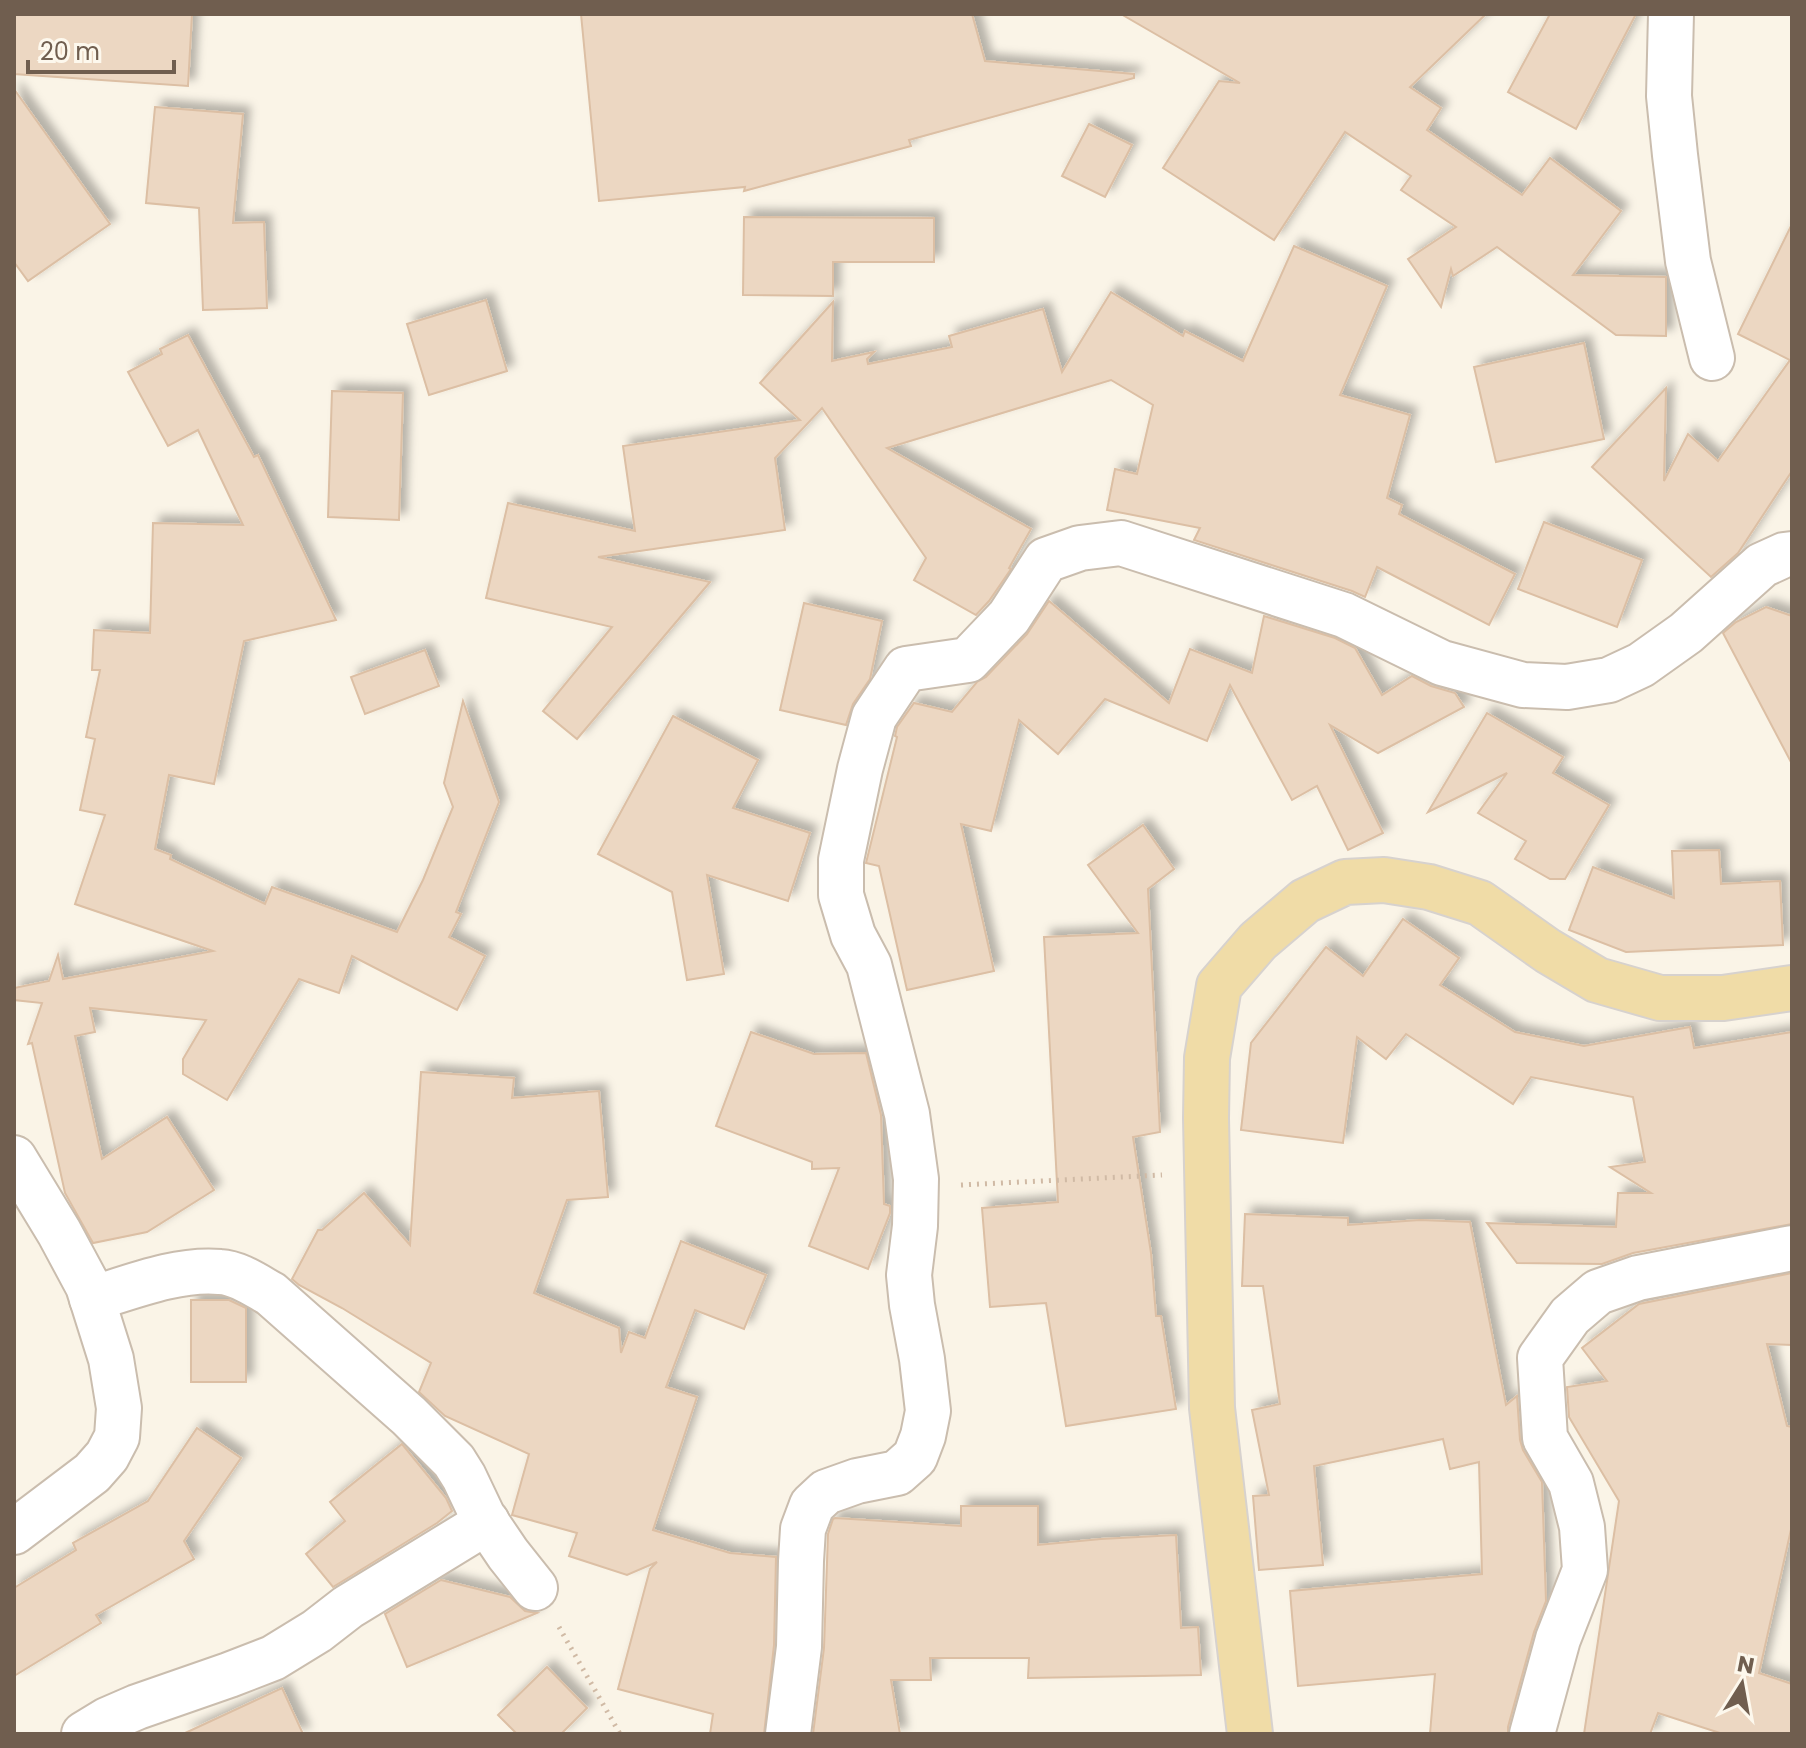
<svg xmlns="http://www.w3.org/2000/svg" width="1806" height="1748" font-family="Poppins,sans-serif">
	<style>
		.building { fill: #ecd7c2; stroke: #dcbfa4; stroke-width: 2; filter: url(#shadow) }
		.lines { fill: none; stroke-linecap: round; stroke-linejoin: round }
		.minor-casing { stroke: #cabdae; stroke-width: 48 }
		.primary-casing { stroke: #d7d2ce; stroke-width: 48 }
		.path { stroke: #d0baa5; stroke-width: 5; stroke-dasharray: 2 6; stroke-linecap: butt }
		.minor { stroke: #fff; stroke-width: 44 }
		.primary { stroke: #f0dca7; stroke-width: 44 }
	</style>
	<defs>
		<filter id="shadow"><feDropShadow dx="7" dy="-7" stdDeviation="4" flood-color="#0004"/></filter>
	</defs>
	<rect width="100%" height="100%" fill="#faf4e7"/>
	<g class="building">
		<path d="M14 14H192L188 86 14 74Z"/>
		<path d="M581 14H972L985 61 1134 74V78L909 140 911 146 744 191 745 187 599 201Z"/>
		<path d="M1121 14H1486L1410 87 1441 108 1427 130 1522 195 1550 158 1621 211 1573 275 1666 277V336L1616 335 1497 247 1453 276 1451 269 1441 307 1408 259 1456 227 1401 190 1411 176 1345 132 1274 240 1163 168 1219 81 1240 83Z"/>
		<path d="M1550 14H1636L1576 129 1508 92Z"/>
		<path d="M14 89 110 224 28 281 14 262Z"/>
		<path d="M155 107 243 114 233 223 264 222 267 308 203 310 199 208 146 203Z"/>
		<path d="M1089 124 1132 145 1105 197 1062 176Z"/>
		<path d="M744 217 934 218V262H833V296L743 295Z"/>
		<path d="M1792 224V471L1738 553 1711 577 1592 467 1666 388 1664 481 1688 434 1718 461 1790 360 1738 334Z"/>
		<path d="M1294 246 1387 286 1340 395 1410 415 1387 498 1402 505 1399 514 1515 574 1489 625 1377 567 1365 597 1352 591 1194 540 1200 528 1107 510 1115 469 1137 474 1153 405 1111 380 887 448 1031 529 1009 568 1011 569 989 601 976 615 914 580 926 558 822 408 775 458 785 530 598 557 710 582 577 739 543 711 612 627 486 598 508 503 635 531 623 446 800 420 760 383 833 302 832 361 874 352 867 359 868 364 952 347 949 336 1043 309 1062 372 1111 292 1183 336 1185 331 1243 361Z"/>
		<path d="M486 300 507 371 429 395 407 324Z"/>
		<path d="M188 335 254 457 258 455 336 620 244 641 214 784 169 775 155 849 171 855 170 859 265 904 272 887 397 932 423 880 453 807 444 783 463 701 499 802 456 912 461 914 449 937 485 956 457 1010 352 956 339 993 299 979 227 1100 183 1074V1059L206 1020 90 1008 95 1032 75 1036 102 1159 167 1117 214 1190 147 1232 93 1243 65 1193 32 1043 28 1044 42 1003 14 1000V988L49 981 58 955 63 979 213 951 75 904 105 815 80 810 95 739 86 737 100 670H92L94 630 150 633 153 523 243 525 198 430 168 446 128 372 162 354 160 349Z"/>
		<path d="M1584 343 1604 439 1496 462 1474 367Z"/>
		<path d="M332 391 403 393 399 520 328 517Z"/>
		<path d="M1544 522 1642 560 1617 627 1518 589Z"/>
		<path d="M1049 601 1169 703 1190 649 1252 673 1264 616 1335 638 1355 648 1382 695 1412 676 1431 686 1455 693 1464 707 1378 753 1330 725 1383 833 1348 850 1317 786 1292 800 1230 685 1207 741 1105 699 1058 754 1019 720 991 831 961 824 994 971 907 990 879 866 866 863 897 737 895 736 897 727 914 703 952 712 977 682 986 677 1027 634Z"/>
		<path d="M804 603 882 621 870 679 853 704 846 725 780 710Z"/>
		<path d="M1766 607 1792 616V764L1723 633 1736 622Z"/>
		<path d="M425 650 439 686 365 714 351 677Z"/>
		<path d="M1487 713 1563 757 1553 773 1609 805 1565 879H1550L1515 859 1526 841 1478 813 1507 773 1428 812Z"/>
		<path d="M673 716 758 760 733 808 810 833 788 901 707 875 724 974 687 980 672 892 598 854Z"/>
		<path d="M1143 825 1174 869 1148 889 1160 1132 1133 1137 1151 1253 1156 1316H1161L1176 1409 1066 1426 1046 1303 990 1307 982 1208 1058 1202 1044 937 1138 933 1088 865Z"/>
		<path d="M1719 850 1721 884 1780 881 1783 945 1626 952 1569 930 1593 867 1674 898 1672 851Z"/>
		<path d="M1403 919 1459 958 1440 985 1515 1032 1584 1046 1690 1027 1694 1048 1792 1032V1224L1633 1253 1602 1264 1517 1263 1487 1223 1616 1227 1618 1193H1651L1610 1167 1645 1162 1633 1097 1531 1077 1513 1104 1406 1034 1386 1059 1357 1037 1343 1143 1241 1130 1251 1043 1326 947 1363 976Z"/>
		<path d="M751 1032 814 1054 866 1053 881 1115 884 1204 890 1206V1213L868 1269 809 1246 839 1168 812 1169V1162L716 1126Z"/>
		<path d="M421 1072 514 1078 512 1098 599 1091 608 1197 567 1200 534 1293 619 1328 621 1353 629 1332 645 1338 681 1241 766 1275 744 1329 695 1310 666 1387 697 1397 653 1530 730 1553 776 1557 774 1645 764 1734H710L713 1714 618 1689 650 1569 657 1562 627 1575 569 1556 577 1533 512 1515 529 1454 445 1416 419 1392 431 1363 342 1308 299 1285 292 1279 318 1230H322L364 1193 410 1245Z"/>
		<path d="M1245 1214 1348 1218V1225L1420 1220 1470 1222 1506 1405 1517 1396 1520 1440 1523 1450 1542 1482 1546 1601 1534 1632 1508 1727V1734H1430L1435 1674 1298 1686 1290 1591 1482 1574 1479 1462 1450 1469 1443 1439 1314 1466 1323 1565 1259 1570 1253 1496 1269 1495 1252 1410 1280 1404 1263 1286H1242Z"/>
		<path d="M1792 1273V1345L1767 1344 1787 1426 1792 1427V1525L1759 1673 1792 1684V1734H1723L1658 1713 1650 1734H1584L1619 1501 1569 1417 1567 1387 1607 1381 1582 1348 1639 1304Z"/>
		<path d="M191 1300H229L246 1308V1382H191Z"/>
		<path d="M197 1428 241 1458 184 1541 194 1559 96 1615 101 1623 14 1676V1588L76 1550 73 1543 148 1501Z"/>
		<path d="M402 1444 446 1498 452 1511 437 1523 333 1587 306 1554 345 1521 330 1502Z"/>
		<path d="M961 1506H1038V1545L1101 1539 1176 1535 1181 1628 1198 1627 1201 1675 1028 1678 1029 1658H930L931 1680H891L900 1734H813L824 1648 828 1534 833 1519 835 1518 961 1526Z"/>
		<path d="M441 1580 510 1597 525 1611 537 1613 407 1667 385 1614Z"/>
		<path d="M547 1667 587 1708 561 1734H517L498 1715Z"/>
		<path d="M282 1688 303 1734H183Z"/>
	</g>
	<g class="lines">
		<g class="minor-casing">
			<g id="minor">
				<path d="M1671 14 1669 96 1675 155 1688 261 1712 358"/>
				<path d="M14 1158 59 1232 88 1286 111 1359 119 1408 117 1437 107 1456 92 1473 14 1532"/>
				<path d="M92 1299C131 1287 178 1268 220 1272 238 1273 255 1285 271 1294L409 1416 454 1461 464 1477 483 1517 508 1554 535 1588"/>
				<path d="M84 1734 107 1720 137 1707 229 1675 273 1658 317 1631 348 1607 487 1522"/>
				<path d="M788 1734 799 1647 801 1561 803 1529 812 1505 826 1492 857 1481 897 1473 915 1457 923 1436 928 1411 922 1359 912 1305 909 1275 915 1226 916 1179 907 1114 869 965 853 935 841 895V860L860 769 874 717 906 669 968 660 1009 617 1046 560 1080 548 1121 543 1344 615 1442 663 1523 685 1567 687 1609 680 1641 665 1686 633 1762 565 1784 555 1792 554"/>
				<path d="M1532 1734 1558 1639 1585 1570 1582 1527 1571 1483 1545 1438 1540 1358 1570 1316 1598 1292 1638 1278 1792 1248"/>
			</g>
		</g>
		<g class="primary-casing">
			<path id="primary" d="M1250 1734 1212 1408 1206 1118 1207 1058 1219 986 1258 941 1305 901 1345 882 1384 880 1429 887 1480 903 1548 951 1597 980 1660 998H1723L1792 988"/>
		</g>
		<g class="path">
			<path d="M961 1185 1162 1175"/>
			<path d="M559 1627 620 1734"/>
		</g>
		<use href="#minor" class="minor"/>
		<use href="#primary" class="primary"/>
	</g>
	<rect width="1806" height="1748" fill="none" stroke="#705e4f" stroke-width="32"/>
	<g transform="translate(1742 1684) rotate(11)" stroke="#fdf8ed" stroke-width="6" paint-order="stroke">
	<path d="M0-6L14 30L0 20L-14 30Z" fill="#705e4f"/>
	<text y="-12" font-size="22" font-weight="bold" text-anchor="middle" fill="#705e4f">N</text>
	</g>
	<path d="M28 60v12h146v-12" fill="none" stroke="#705e4f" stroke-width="4"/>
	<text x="40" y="60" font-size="24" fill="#705e4f" stroke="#fdf8ed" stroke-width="6" paint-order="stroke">20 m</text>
</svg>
